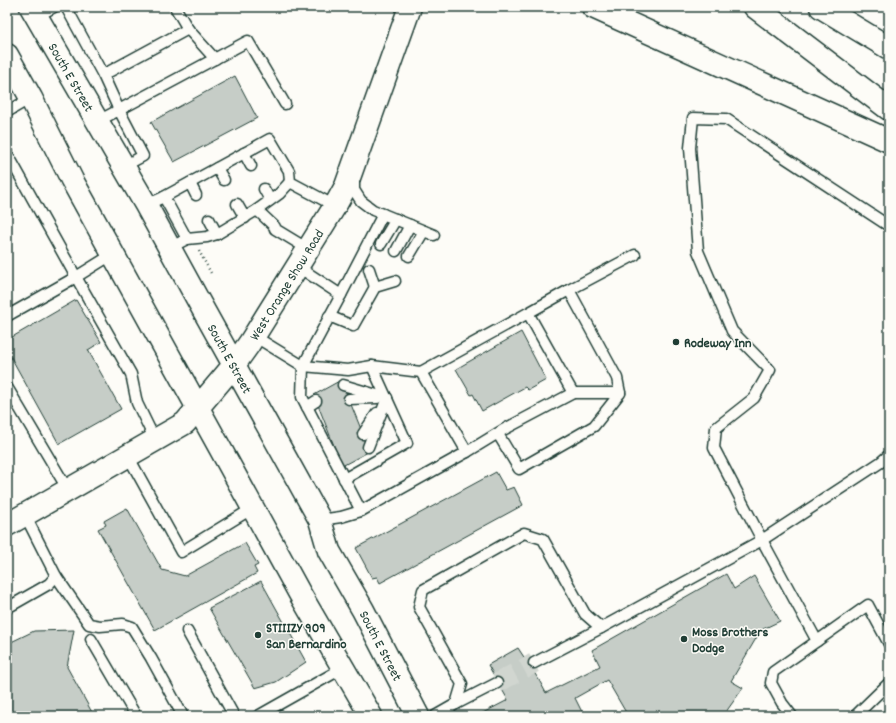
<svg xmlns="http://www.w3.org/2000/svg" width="896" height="723" font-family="Dekko,sans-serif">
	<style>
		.building { fill: #c6cdc7; stroke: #1f3d34 }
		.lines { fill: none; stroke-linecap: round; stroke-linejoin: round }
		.minor-tunnel { stroke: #d1d6d0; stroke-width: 20; stroke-dasharray: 20 10; stroke-linecap: butt }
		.service-casing { stroke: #1f3d34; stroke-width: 13 }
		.secondary-casing { stroke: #1f3d34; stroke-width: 25 }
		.motorway-casing { stroke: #1f3d34; stroke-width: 25 }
		.path { stroke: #1f3d34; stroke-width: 2.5; stroke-dasharray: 1 3; stroke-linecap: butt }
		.service { stroke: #fdfcf7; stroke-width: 10 }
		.secondary { stroke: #fdfcf7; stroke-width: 22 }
		.motorway { stroke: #fdfcf7; stroke-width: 22 }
		.poi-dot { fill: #1f3d34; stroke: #fdfcf7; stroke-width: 1.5 }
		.labels { text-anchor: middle; stroke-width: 3; stroke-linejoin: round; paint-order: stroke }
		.street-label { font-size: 14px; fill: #1f3d34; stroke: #fdfcf7 }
		.poi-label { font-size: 14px; font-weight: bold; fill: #1f3d34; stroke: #fdfcf7; text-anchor: start }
	</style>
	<rect width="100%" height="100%" fill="#fdfcf7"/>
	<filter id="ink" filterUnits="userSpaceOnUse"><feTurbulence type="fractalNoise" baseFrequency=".025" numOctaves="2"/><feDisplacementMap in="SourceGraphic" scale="8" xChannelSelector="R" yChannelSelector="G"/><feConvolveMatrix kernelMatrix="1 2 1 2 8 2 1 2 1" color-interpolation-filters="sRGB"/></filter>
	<g filter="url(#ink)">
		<g class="building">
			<path d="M235 76 257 118 174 162 151 122Z"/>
			<path d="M76 300 101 342 88 350 121 409 59 444 7 350V340Z"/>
			<path d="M521 332 546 380 528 390 525 387 482 411 473 394 471 395 456 369Z"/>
			<path d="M341 380 370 451 342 466 314 395Z"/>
			<path d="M496 472 506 490 514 487 523 505 380 583 377 577 372 578 356 548Z"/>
			<path d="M127 508 162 570 185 576 245 543 258 565 254 567 257 573 155 630 98 529 106 525 104 521Z"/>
			<path d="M726 574 734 589 754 576 780 621 761 630 731 681 743 688 723 716H628L607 680 575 698 584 716H477L508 700 488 665 518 648 539 680 546 693 600 666 592 650Z"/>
			<path d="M261 581 306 662 276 682 255 688 209 608Z"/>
			<path d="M74 630 67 667 94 716H8L7 714V644L34 631Z"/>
		</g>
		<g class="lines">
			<path class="minor-tunnel" d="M497 683 534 663"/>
			<g class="service-casing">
				<g id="service">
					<path d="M66 7 103 75 188 29 175 7"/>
					<path d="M37 16 54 7"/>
					<path d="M188 29 215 59"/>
					<path d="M103 75 119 110 248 41 285 104"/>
					<path d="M7 112 31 98"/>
					<path d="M98 121 119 110 143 156 124 166"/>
					<path d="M7 153 76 277 131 374 137 403 155 440"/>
					<path d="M244 153 251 166"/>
					<path d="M217 168 224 180"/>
					<path d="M354 179V190L361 201 373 210 434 235"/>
					<path d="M190 183 196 195"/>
					<path d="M264 189 270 200"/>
					<path d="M164 197 187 239"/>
					<path d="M237 204 245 218"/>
					<path d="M146 205 164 197 270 139 289 171 290 182 335 206"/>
					<path d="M257 210 279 194 290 182"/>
					<path d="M209 219 217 234"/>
					<path d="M381 244 396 219"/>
					<path d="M169 248 187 239 207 237 217 234 257 210 275 227V229L308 249"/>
					<path d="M396 251 410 225"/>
					<path d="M409 256 424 231"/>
					<path d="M297 266 341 295 303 366 302 397 361 511"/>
					<path d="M369 269 375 287"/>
					<path d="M341 295 383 214"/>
					<path d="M528 313 569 290"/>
					<path d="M7 316 76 277 113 254"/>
					<path d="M329 316 353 326 375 287 395 281"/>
					<path d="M254 336 303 366 348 370 372 366 421 372 467 452"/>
					<path d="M343 385 387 398"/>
					<path d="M7 387 68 490"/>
					<path d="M573 393H620"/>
					<path d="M349 399 377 398"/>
					<path d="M307 407 316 401"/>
					<path d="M363 434 377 413"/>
					<path d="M498 434 519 469 594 426 620 393 617 378 569 290 635 255"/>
					<path d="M368 447 387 398"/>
					<path d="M128 456 181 552 253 508"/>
					<path d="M344 479 407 443 372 366"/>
					<path d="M320 520 341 517 361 511 467 452 503 430 573 393 528 313 421 372"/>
					<path d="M56 576 89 624 100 626 123 624 132 627 151 658 183 716"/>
					<path d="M7 608 49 584 56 576 25 515"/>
					<path d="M187 631 234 716"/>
					<path d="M91 639 136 716"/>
					<path d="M817 641 868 605 889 644"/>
					<path d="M534 663 601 628"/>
					<path d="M456 704 497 683"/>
					<path d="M258 716 343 668"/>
					<path d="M435 716 456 704 462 684 419 607 423 590 524 533 543 539 585 614 601 628 762 540 881 462 889 455"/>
					<path d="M792 716 782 703 771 683 773 672 817 641 762 540 714 448 716 428 754 398 770 370 732 331 698 251 690 148 693 118 726 119 889 226"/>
					<path d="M855 716 889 683"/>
				</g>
			</g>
			<g class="secondary-casing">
				<g id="secondary">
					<path id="s1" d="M31 7 146 205 204 311 320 520 329 551 363 610 418 716"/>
					<path d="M7 55 31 98 72 180 220 448 300 594 371 716"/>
					<path id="s2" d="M7 525 185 423 234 365 249 344 335 206 346 186 410 7"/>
				</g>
			</g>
			<g class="motorway-casing">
				<g id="motorway">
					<path d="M593 7 889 141"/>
					<path d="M755 7 889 109"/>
					<path d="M821 7 889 48"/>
				</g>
			</g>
			<path class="path" d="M199 251 211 273"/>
			<use href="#service" class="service"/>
			<use href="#secondary" class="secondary"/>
			<use href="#motorway" class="motorway"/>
		</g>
	</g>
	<g class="poi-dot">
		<circle cx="676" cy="342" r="4"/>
		<circle cx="258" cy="635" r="4"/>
		<circle cx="684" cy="639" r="4"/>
	</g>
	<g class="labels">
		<g class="street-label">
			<text dy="5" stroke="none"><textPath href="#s1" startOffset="81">South E Street</textPath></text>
			<text dy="5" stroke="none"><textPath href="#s2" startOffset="377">West Orange Show Road</textPath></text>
			<text dy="5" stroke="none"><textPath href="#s1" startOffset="404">South E Street</textPath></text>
			<text dy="5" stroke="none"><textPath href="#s1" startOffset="729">South E Street</textPath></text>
		</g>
		<g class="poi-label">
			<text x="684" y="347">Rodeway Inn</text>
			<text x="266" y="632">STIIIZY 909<tspan x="266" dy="16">San Bernardino</tspan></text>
			<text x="692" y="636">Moss Brothers<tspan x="692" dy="16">Dodge</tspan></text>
		</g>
	</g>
	<rect width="896" height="723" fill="none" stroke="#fdfcf7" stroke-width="24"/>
	<rect x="12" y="12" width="872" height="699" fill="none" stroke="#1f3d34" stroke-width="1.5" filter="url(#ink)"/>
</svg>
